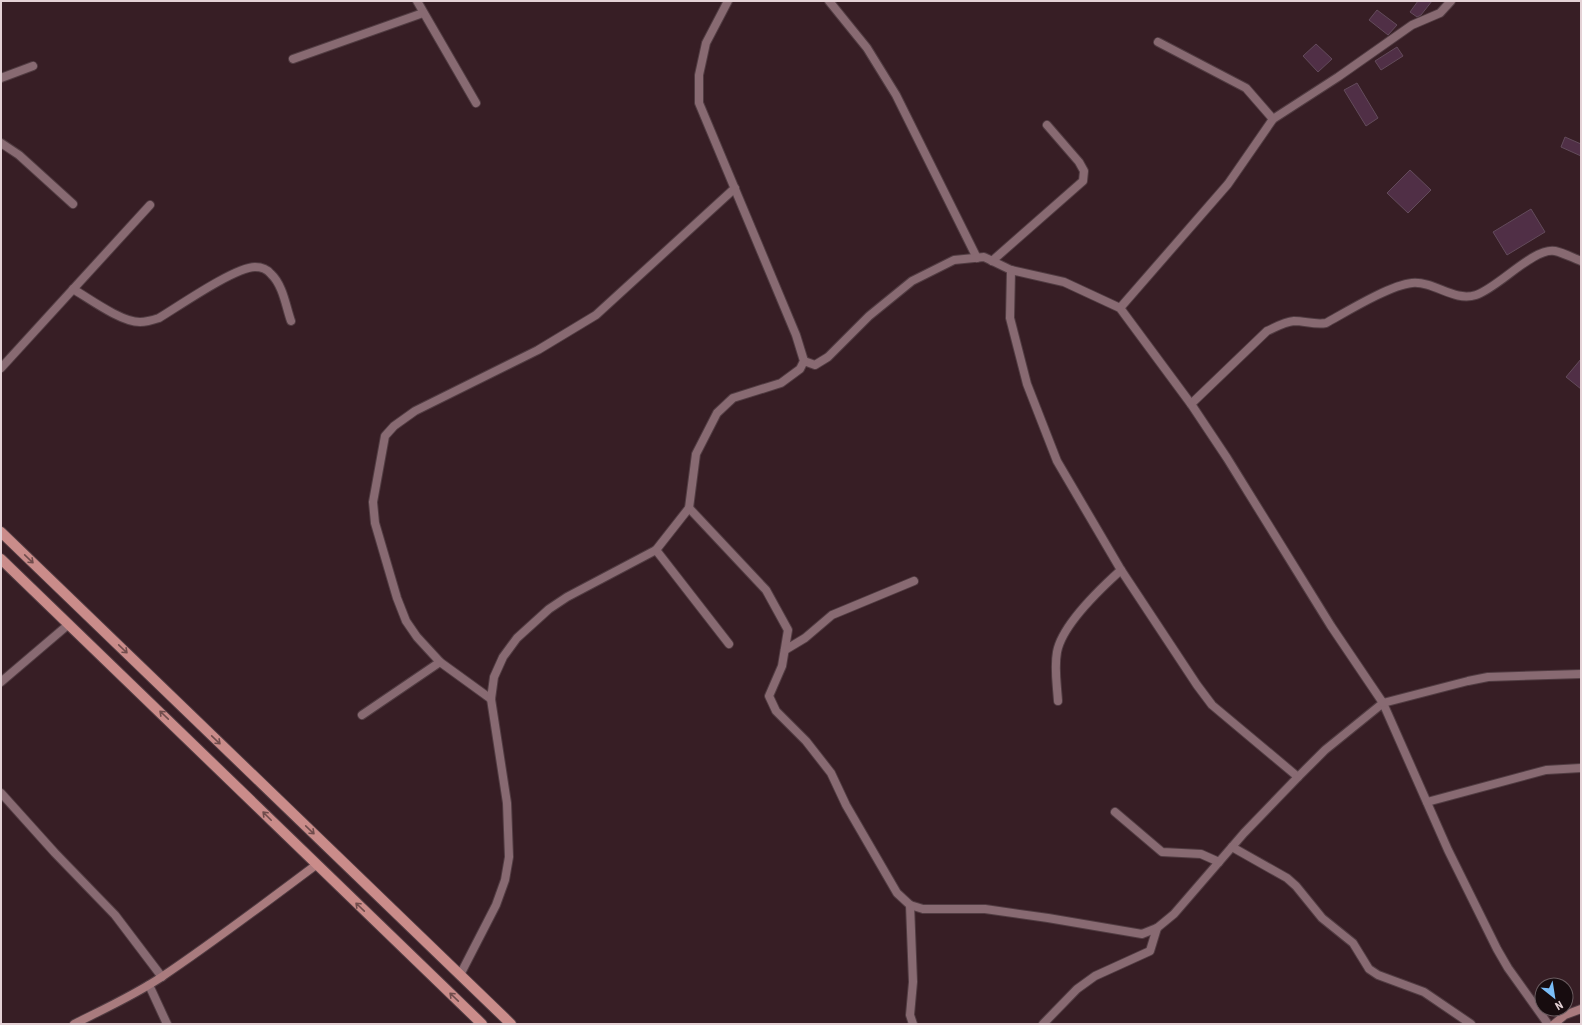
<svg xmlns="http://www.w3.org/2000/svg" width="1582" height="1025" font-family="'Roboto Condensed',sans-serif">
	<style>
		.building { fill: #502f46; stroke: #634b5b }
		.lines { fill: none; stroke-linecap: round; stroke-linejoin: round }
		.street-casing { stroke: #513c42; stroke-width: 10 }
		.secondary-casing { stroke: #513c42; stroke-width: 10 }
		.primary-casing { stroke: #513c42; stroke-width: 12 }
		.street { stroke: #886a72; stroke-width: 8 }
		.secondary { stroke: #a97b7e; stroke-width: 8 }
		.primary { stroke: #ca8c8a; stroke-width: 10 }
		.oneway { stroke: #704c4c }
	</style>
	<rect width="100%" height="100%" fill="#371e25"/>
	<g class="building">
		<path d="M1418 1H1432L1421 15 1417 17 1410 12Z"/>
		<path d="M1377 10 1397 25 1388 35 1369 20Z"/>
		<path d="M1316 44 1332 59 1318 72 1303 56Z"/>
		<path d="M1397 47 1403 56 1381 70 1375 61Z"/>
		<path d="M1357 83 1378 118 1366 126 1344 90Z"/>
		<path d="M1565 137 1581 144V156L1561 147Z"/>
		<path d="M1410 170 1431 190 1408 213 1387 193Z"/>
		<path d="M1531 209 1545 232 1507 255 1493 232Z"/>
		<path d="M1581 359V389L1566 377Z"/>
	</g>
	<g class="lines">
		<g class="street-casing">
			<g id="street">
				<path d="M417 1 476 103"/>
				<path d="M829 1 867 48 896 95 977 258"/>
				<path d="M1158 42 1246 88 1273 119"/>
				<path d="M293 59 423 13"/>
				<path d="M1 78 33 66"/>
				<path d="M1 143 19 155 73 204"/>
				<path d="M992 261 1083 181 1084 171 1079 162 1047 125"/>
				<path d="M1011 270 1010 318 1027 384 1057 461 1121 570 1197 685 1212 705 1298 777 1325 750 1383 703 1448 850 1497 949 1508 968 1548 1024"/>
				<path d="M73 289C90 299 121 322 140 322 147 322 153 320 159 318 179 306 235 267 255 267 262 267 267 269 271 274 283 285 286 307 291 321"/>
				<path d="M1120 308 1228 184 1273 119 1338 77 1412 25 1440 13 1451 1"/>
				<path d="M804 361 815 365 828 357 869 316 912 281 954 260 984 257 1011 270 1064 282 1120 308 1191 404 1227 458 1331 626 1383 703 1468 681 1488 677 1581 674"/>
				<path d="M1 368 150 205"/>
				<path d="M1191 404 1267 331C1276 327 1284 322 1294 321 1305 321 1315 325 1326 323 1346 312 1390 285 1412 283 1435 281 1453 302 1476 295 1498 288 1534 247 1555 251 1564 253 1573 258 1581 261"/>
				<path d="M689 508 766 590 788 630 782 666 769 696 776 711 806 741 831 773 846 805 897 893 910 905 923 909H985L1048 918 1142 934 1157 928 1174 914 1244 833 1298 777"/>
				<path d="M656 550 729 644"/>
				<path d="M785 650 805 638 832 615 914 581"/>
				<path d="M1 682 69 624"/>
				<path d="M491 699 440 662 417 637 406 621 397 598 375 523 373 502 385 436 394 426 415 411 538 350 596 315 735 188"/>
				<path d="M1058 701C1057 685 1054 668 1057 652 1062 625 1101 588 1121 570"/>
				<path d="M362 715 440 662"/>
				<path d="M1 793 55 853 115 915 162 977"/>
				<path d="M1427 802 1546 770 1581 768"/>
				<path d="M1115 812 1162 852 1201 854 1219 862"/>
				<path d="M1232 847 1287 878 1296 886 1322 918 1353 943 1369 969 1378 975 1424 992 1471 1024"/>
				<path d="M910 905 913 982 910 1015 913 1024"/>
				<path d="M460 975 496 905 505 880 509 857 507 803 491 699 494 677 503 657 517 638 549 609 567 597 656 550 689 508 696 454 717 413 733 398 781 383 800 369 804 361 796 335 699 103V75L706 43 728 1"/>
				<path d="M149 985 167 1024"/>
				<path d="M1043 1024 1077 989 1095 976 1150 951 1157 928"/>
			</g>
		</g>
		<g class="secondary-casing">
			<g id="secondary">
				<path d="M74 1024C104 1009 135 995 163 976 215 941 265 903 316 865"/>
				<path d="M1554 1024 1565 1015 1581 1009"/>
			</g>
		</g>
		<g class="primary-casing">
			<g id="primary">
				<path d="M1 532 511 1024"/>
				<path d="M1 559 482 1024"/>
			</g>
		</g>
		<use href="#street" class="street"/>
		<use href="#secondary" class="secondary"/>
		<use href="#primary" class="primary"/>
	</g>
	<defs><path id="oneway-shaft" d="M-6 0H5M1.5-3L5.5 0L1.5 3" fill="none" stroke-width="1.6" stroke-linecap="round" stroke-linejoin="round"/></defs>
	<g class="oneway">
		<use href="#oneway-shaft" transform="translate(29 559) rotate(44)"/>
		<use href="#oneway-shaft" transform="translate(123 649) rotate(44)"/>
		<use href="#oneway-shaft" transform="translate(164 715) rotate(-136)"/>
		<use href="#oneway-shaft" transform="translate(216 740) rotate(44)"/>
		<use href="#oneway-shaft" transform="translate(267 816) rotate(-135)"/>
		<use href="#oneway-shaft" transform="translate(310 830) rotate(44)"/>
		<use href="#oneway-shaft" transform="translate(360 907) rotate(-136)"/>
		<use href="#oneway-shaft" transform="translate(454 997) rotate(-136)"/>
	</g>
	<rect width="1582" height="1025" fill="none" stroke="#e4d2d6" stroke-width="4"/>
	<g transform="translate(1554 997) rotate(150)"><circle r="19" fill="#170c0f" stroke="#695b5f"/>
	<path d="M0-3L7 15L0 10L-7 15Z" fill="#7abef8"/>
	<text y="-6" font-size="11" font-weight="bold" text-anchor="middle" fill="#e4d2d6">N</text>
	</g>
</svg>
